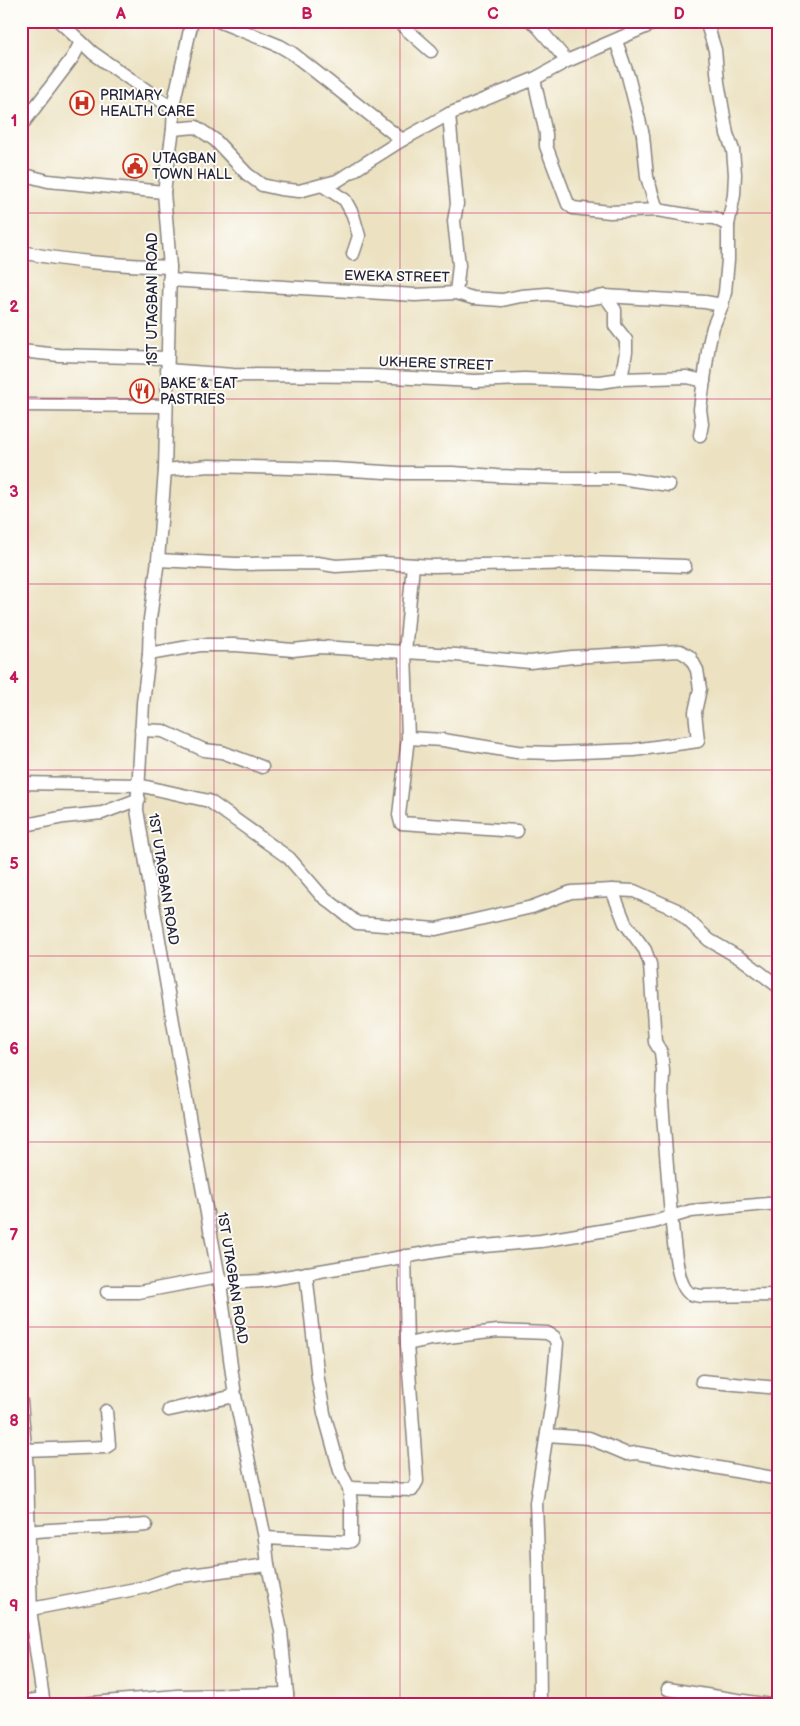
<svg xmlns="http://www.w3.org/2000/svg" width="800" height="1726" font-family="'Balsamiq Sans',sans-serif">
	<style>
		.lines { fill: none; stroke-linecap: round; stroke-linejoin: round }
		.minor-casing { stroke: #87827e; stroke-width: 15 }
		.minor { stroke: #fff; stroke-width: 12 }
		.grid { fill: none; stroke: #c2185b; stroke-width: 1; stroke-opacity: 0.55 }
		.labels { text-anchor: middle; stroke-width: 4; stroke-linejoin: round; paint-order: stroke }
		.poi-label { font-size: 14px; fill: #22223b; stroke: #fdfcf7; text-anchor: start }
		.street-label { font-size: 14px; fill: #22223b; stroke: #fdfcf7 }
		.neatline { fill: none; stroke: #c2185b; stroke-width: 2 }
		.grid-label { font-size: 16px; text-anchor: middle; font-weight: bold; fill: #c2185b }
	</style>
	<rect width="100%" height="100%" fill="#fdfcf7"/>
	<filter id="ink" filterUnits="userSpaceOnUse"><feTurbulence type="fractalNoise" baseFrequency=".02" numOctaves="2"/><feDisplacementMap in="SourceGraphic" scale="10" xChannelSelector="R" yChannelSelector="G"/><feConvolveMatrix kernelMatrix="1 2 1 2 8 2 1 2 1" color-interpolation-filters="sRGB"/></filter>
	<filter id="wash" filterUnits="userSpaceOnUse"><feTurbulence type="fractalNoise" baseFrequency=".0096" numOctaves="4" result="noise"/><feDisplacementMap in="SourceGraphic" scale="20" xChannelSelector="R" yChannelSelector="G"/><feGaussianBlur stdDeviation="1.12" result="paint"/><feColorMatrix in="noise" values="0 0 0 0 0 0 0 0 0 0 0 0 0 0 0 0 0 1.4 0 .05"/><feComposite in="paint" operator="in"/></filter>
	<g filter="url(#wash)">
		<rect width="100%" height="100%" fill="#ece2c2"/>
	</g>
	<g filter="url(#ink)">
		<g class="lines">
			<g class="minor-casing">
				<g id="minor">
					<path d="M59 21 93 53 173 109"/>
					<path d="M192 21 174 101 173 129 164 192 170 267 165 470 158 560 150 619 149 654 143 703 137 810 190 1122 220 1283 235 1396 265 1538 268 1565 281 1631 288 1705"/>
					<path d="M218 21 280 46 292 53 402 140"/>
					<path d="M397 21 431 51"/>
					<path d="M531 21 538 27 567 61"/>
					<path d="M616 41 628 76 643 135 647 177 657 210"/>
					<path d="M534 79 546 134V146L568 204 573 208 610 212 657 210 699 217 714 218 728 225"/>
					<path d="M449 114 457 204 454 221 459 265 456 293"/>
					<path d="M21 126 73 57 81 42"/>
					<path d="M173 129 196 127 215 140 247 174 262 185 280 189 299 191 337 181 402 140 449 114 534 79 567 61 659 21"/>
					<path d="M21 174 48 181 164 192"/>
					<path d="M322 185 345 200 353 215 359 236 353 254"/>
					<path d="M21 252C70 262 120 265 170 267"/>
					<path d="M169 280 415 295 456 293 473 298 502 300 521 296 547 294 586 299 605 296 705 302 722 305"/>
					<path d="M605 296 615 310V326L626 340V352L621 379"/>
					<path d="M21 351 59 355 167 358"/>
					<path d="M167 370 233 375 371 376 475 381 524 379 600 382 621 379 687 377 704 381"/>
					<path d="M21 405 166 406"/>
					<path d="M700 435 702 424 700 409 709 344 713 327 722 305 725 292 728 260V225L734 195 735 174 733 150 727 134 718 82 715 50 706 21"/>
					<path d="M165 470 209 466 335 469 401 473H453L497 476 565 478H619L669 485"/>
					<path d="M158 560 236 564 317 563 336 566 384 563 432 566 585 563 685 566"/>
					<path d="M413 565 405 652 408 738 399 815 401 823 517 831"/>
					<path d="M149 654 200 645H236L293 650 320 647 456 655 530 662 572 657 680 651 690 657 697 670 700 689 695 712 698 741 634 750 554 753 517 752 443 740 408 738"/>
					<path d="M141 730 163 731 204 750 222 752 262 767"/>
					<path d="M21 783 138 785 209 801 289 858 321 895 357 923 436 929 532 907 571 892 612 890 634 891 677 910 709 940 745 961 779 987"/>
					<path d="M21 826 64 817 102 813 139 799"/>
					<path d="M779 1203 691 1211 671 1217C674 1235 675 1283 689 1293 692 1295 697 1295 701 1296L779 1295"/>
					<path d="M220 1283 261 1281 450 1249 541 1241 654 1222 671 1217 662 1102 663 1070 661 1052 655 1042 650 964 645 950 625 923 612 890"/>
					<path d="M107 1292H139L219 1277"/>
					<path d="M407 1344 431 1339 498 1331 547 1333 554 1337 557 1343 552 1401 536 1503 539 1584 540 1705"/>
					<path d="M702 1381 779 1388"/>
					<path d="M21 1402 27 1470 31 1616 44 1705"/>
					<path d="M169 1410 235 1396"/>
					<path d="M547 1435 589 1438 627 1454 637 1453 779 1479"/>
					<path d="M25 1450 106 1447 109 1445 106 1411"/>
					<path d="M349 1488 412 1490 417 1481 407 1344 405 1256"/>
					<path d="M28 1532C67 1527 107 1529 146 1525"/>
					<path d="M265 1538 348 1542 351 1541V1505L349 1488 340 1471 324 1413 318 1379 306 1273"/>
					<path d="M31 1609 146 1587 174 1577 268 1565"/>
					<path d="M668 1689 770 1705"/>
					<path d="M21 1702 43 1699"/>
					<path d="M68 1705 177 1696 287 1694"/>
				</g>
			</g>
			<use href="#minor" class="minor"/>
		</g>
	</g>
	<path class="grid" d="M214 21V1705M400 21V1705M586 21V1705M21 213H779M21 399H779M21 584H779M21 770H779M21 956H779M21 1142H779M21 1327H779M21 1513H779"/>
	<defs>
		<g id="hospital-ring" transform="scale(1.25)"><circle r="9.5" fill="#fdfcf7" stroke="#c8321e" stroke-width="1.5"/><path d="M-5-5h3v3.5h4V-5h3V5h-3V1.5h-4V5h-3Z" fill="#c8321e"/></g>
		<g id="civic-ring" transform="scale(1.25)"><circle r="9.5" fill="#fdfcf7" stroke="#c8321e" stroke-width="1.5"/><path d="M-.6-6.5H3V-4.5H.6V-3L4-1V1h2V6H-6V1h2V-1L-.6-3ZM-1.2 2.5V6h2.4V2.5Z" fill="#c8321e"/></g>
		<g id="restaurant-ring" transform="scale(1.25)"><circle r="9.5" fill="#fdfcf7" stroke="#c8321e" stroke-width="1.5"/><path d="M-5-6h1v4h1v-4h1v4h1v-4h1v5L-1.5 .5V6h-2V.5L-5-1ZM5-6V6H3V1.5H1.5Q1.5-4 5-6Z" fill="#c8321e"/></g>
	</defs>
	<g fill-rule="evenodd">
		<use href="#hospital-ring" x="82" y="103"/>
		<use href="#civic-ring" x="135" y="166"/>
		<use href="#restaurant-ring" x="142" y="391"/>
	</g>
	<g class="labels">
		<g class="poi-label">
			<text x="100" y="100">PRIMARY<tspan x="100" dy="16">HEALTH CARE</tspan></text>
			<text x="152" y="163">UTAGBAN<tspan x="152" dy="16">TOWN HALL</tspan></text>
			<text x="160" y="388">BAKE &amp; EAT<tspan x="160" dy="16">PASTRIES</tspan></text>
		</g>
		<g class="street-label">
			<text transform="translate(397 276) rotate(1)" y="5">EWEKA STREET</text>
			<text transform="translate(152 299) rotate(-90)" y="5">1ST UTAGBAN ROAD</text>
			<text transform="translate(436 363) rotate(2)" y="5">UKHERE STREET</text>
			<text transform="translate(164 879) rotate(81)" y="5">1ST UTAGBAN ROAD</text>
			<text transform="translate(233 1278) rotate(81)" y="5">1ST UTAGBAN ROAD</text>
		</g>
	</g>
	<rect width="800" height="1726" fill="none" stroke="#fdfcf7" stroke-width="55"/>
	<rect x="28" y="28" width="744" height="1670" class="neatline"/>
	<g class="grid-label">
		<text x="121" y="19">A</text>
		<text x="307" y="19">B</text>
		<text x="493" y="19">C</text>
		<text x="679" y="19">D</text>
		<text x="14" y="126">1</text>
		<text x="14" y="312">2</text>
		<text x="14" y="497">3</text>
		<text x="14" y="683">4</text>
		<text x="14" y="869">5</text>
		<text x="14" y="1054">6</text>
		<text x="14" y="1240">7</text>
		<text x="14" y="1426">8</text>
		<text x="14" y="1611">9</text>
	</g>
</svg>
